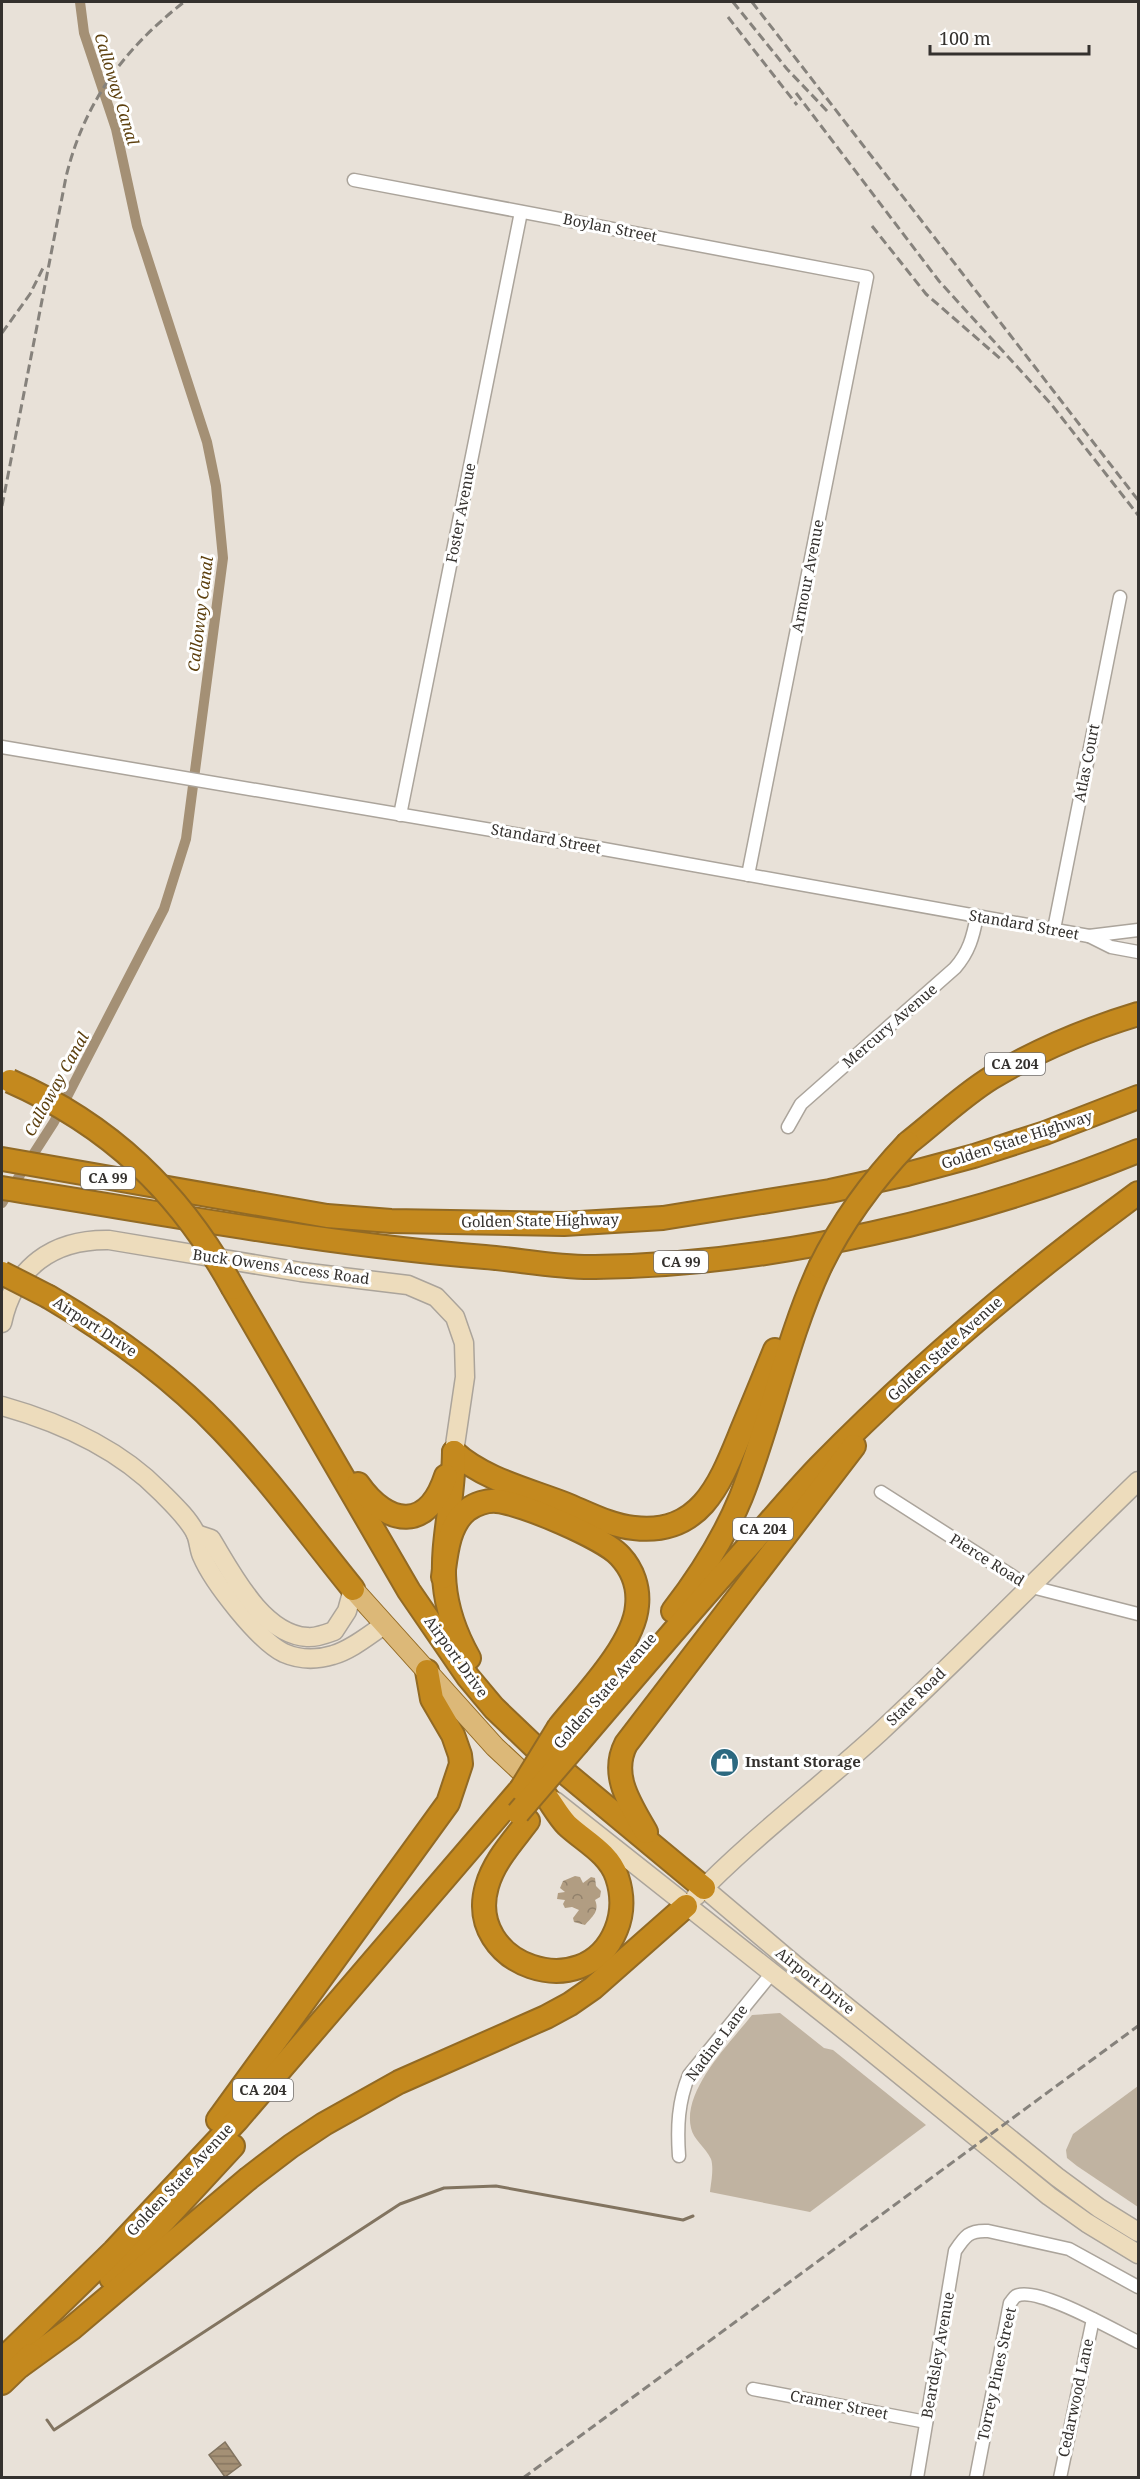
<svg xmlns="http://www.w3.org/2000/svg" width="1140" height="2479" font-family="'Noto Serif',serif">
<style>
.grass{fill:#c0b3a1}
.forest{fill:url(#forest-crowns)}
.water{fill:url(#water-rules);stroke:#827460;stroke-width:1.5}
.lines{fill:none;stroke-linecap:round;stroke-linejoin:round}
.stream{stroke:#827460;stroke-width:3}
.canal{stroke:#a49075;stroke-width:10}
.street-casing{stroke:#aba49b;stroke-width:15}
.secondary-casing{stroke:#aba49b;stroke-width:21}
.primary-casing{stroke:#926a24;stroke-width:22}
.highway-casing{stroke:#926a24;stroke-width:26}
.street{stroke:#fff;stroke-width:12}
.secondary{stroke:#eddcbc;stroke-width:18}
.primary{stroke:#dcb878;stroke-width:20}
.highway{stroke:#c4891e;stroke-width:22}
.rail{stroke:#86827c;stroke-width:3;stroke-dasharray:9 4.5;stroke-linecap:butt}
.highway-bridge-casing{stroke:#926a24;stroke-width:26;stroke-linecap:butt}
.highway-bridge{stroke:#c4891e;stroke-width:22}
.labels{text-anchor:middle;stroke-width:6;stroke-linejoin:round;paint-order:stroke}
.shield{fill:#fff;stroke:#716f6d;stroke-width:1.5}
.shield-label{font-size:14px;font-weight:bold;fill:#34312e}
.street-label{font-size:15px;fill:#34312e;stroke:#fff}
.poi-label{font-size:15px;font-weight:bold;fill:#34312e;stroke:#fff;text-anchor:start}
.water-label{font-size:16px;font-style:italic;fill:#5d400e;stroke:#fff}
</style>
<defs>
<pattern id="forest-crowns" width="20" height="18" patternUnits="userSpaceOnUse" patternTransform="scale(1.5)"><rect width="20" height="18" fill="#b19d82"/><path d="M2 6a3 3 0 1 1 6 0M12 15a3 3 0 1 1 6 0" fill="none" stroke="#91816b"/></pattern>
<pattern id="water-rules" width="6" height="5" patternUnits="userSpaceOnUse" patternTransform="scale(1.5)"><rect width="6" height="5" fill="#a49075"/><path d="M0 2.5h6" fill="none" stroke="#867660"/></pattern>
</defs>
<rect width="100%" height="100%" fill="#e8e1d8"/>
<!-- grass -->
<g class="grass">
<path d="M780 2013 824 2048 833 2050 926 2125 810 2212 710 2192C711 2183 714 2168 711 2159 706 2148 693 2139 691 2128 682 2090 731 2042 752 2015Z"/>
<path d="M1138 2086V2207L1077 2166 1067 2158 1066 2150 1073 2134Z"/>
</g>
<!-- forest -->
<path class="forest" d="M575 1876 580 1877 583 1883 591 1877 595 1878 596 1886 601 1891 600 1897 595 1900C600 1911 592 1917 585 1925L574 1922 573 1918 579 1910 572 1907 565 1908 563 1904 565 1900 557 1899 558 1893 565 1892 560 1888 563 1881Z"/>
<!-- water -->
<path class="water" d="M225 2442 241 2465 225 2477 209 2455Z"/>
<g class="lines">
<!-- stream -->
<path class="stream" d="M47 2420 54 2430 400 2204 444 2188 496 2186 683 2220 693 2216"/>
<!-- canal -->
<path class="canal" d="M2 1203 54 1122 164 909 186 839 223 558 216 486 207 442 137 226 116 129 84 33 80 2"/>
<defs>
<g id="street">
<path d="M354 180 867 277 748 875"/>
<path d="M2 747 598 848 1089 936"/>
<path d="M400 815 521 212"/>
<path d="M1054 929 1120 597"/>
<path d="M1138 930 1089 936 1111 947 1138 952"/>
<path d="M788 1127 801 1104 955 968C969 952 973 937 977 916"/>
<path d="M881 1492 1028 1586 1138 1614"/>
<path d="M679 2156C677 2127 678 2102 689 2075L772 1973"/>
<path d="M753 2389 926 2422"/>
<path d="M917 2478 955 2251C965 2236 969 2230 988 2231L1069 2249 1138 2287"/>
<path d="M976 2478 1010 2303C1012 2301 1013 2298 1016 2296 1037 2285 1117 2332 1138 2342"/>
<path d="M1060 2478 1093 2319"/>
</g>
<g id="secondary">
<path d="M2 1323C14 1267 53 1239 109 1240L301 1272 408 1285 436 1297 455 1317 464 1343 465 1377 454 1452"/>
<path d="M2 1406C59 1422 119 1449 161 1492 173 1504 189 1519 196 1534 199 1541 199 1550 202 1556 213 1582 259 1641 284 1653 300 1660 317 1660 333 1655 351 1650 369 1635 384 1625"/>
<path d="M196 1534 211 1539C232 1573 262 1634 307 1637 315 1638 326 1634 334 1631L347 1611 353 1589"/>
<path d="M555 1801 857 2040 1049 2196 1087 2223 1138 2254"/>
<path d="M704 1888 795 1965 1057 2177 1099 2208 1138 2232"/>
<path d="M696 1896C753 1837 819 1788 880 1732 968 1650 1052 1564 1138 1481"/>
</g>
<path id="primary" d="M353 1589 495 1747 539 1788"/>
<g id="highway">
<path d="M908 1143C935 1122 962 1096 991 1078 1039 1049 1085 1030 1138 1014"/>
<path d="M2 1159 327 1216 391 1221 564 1224 663 1218 830 1191 907 1174 974 1156 1045 1133 1138 1097"/>
<path d="M2 1188C162 1213 323 1244 485 1257 521 1260 559 1268 595 1267 773 1265 975 1218 1138 1151"/>
<path d="M233 1288 409 1591 468 1677 494 1708 539 1751 704 1888"/>
<path d="M49 1297C112 1334 171 1376 222 1430 269 1479 310 1536 353 1589"/>
<path d="M454 1452C483 1479 529 1490 565 1504 587 1513 611 1526 634 1528 702 1536 721 1481 742 1430 753 1404 764 1377 775 1350"/>
<path d="M454 1452C453 1533 424 1578 469 1658"/>
<path d="M358 1484C388 1527 428 1531 446 1476"/>
<path d="M443 1577C446 1555 448 1525 467 1510 475 1504 487 1500 497 1501 521 1503 604 1538 620 1556 633 1570 639 1588 637 1606 634 1645 583 1697 559 1727"/>
<path d="M673 1611C700 1576 724 1538 741 1497 771 1421 786 1341 820 1267"/>
<path d="M578 1743C636 1675 693 1608 753 1541 775 1516 796 1491 819 1467 918 1366 1025 1276 1138 1193"/>
<path d="M528 1821C513 1841 494 1861 487 1886 464 1965 585 2007 616 1930 623 1913 623 1895 617 1877 609 1853 584 1841 567 1825 558 1816 551 1802 543 1792"/>
<path d="M646 1832C630 1804 610 1775 626 1744L854 1446"/>
<path d="M218 2120 448 1803 461 1764 460 1755 453 1735 432 1699 427 1671"/>
<path d="M111 2278 233 2146"/>
<path d="M2 2360 114 2251 237 2120 521 1789"/>
<path d="M20 2366 71 2329 249 2178 291 2146 324 2124 399 2082 546 2017 570 2004 593 1988 686 1906"/>
<path d="M2 2383 31 2355"/>
</g>
</defs>
<!-- street casing -->
<use href="#street" class="street-casing"/>
<!-- secondary casing -->
<use href="#secondary" class="secondary-casing"/>
<!-- primary casing -->
<use href="#primary" class="primary-casing"/>
<!-- highway casing -->
<use href="#highway" class="highway-casing"/>
<!-- street -->
<use href="#street" class="street"/>
<!-- secondary -->
<use href="#secondary" class="secondary"/>
<!-- primary -->
<use href="#primary" class="primary"/>
<!-- highway -->
<use href="#highway" class="highway"/>
<!-- rail -->
<g class="rail">
<path d="M733 2 787 69 829 113"/>
<path d="M752 2 1138 500"/>
<path d="M728 17 797 105"/>
<path d="M796 93 939 281 1051 404 1138 515"/>
<path d="M872 226 926 294 1003 361"/>
<path d="M2 333 30 294 43 268"/>
<path d="M2 506 66 177C84 102 125 48 184 2"/>
<path d="M523 2478 1138 2026"/>
</g>
<defs>
<g id="highway-bridge">
<path d="M10 1081C110 1125 180 1192 233 1288"/>
<path d="M820 1267C843 1220 872 1181 908 1143"/>
<path d="M2 1273 49 1297"/>
<path d="M521 1789 559 1727"/>
<path d="M518 1813 578 1743"/>
</g>
</defs>
<!-- highway-bridge casing -->
<use href="#highway-bridge" class="highway-bridge-casing"/>
<!-- highway-bridge -->
<use href="#highway-bridge" class="highway-bridge"/>
</g>
<!-- icons -->
<defs>
<symbol id="shop-disc" viewBox="-11 -11 22 22"><circle r="9.5" fill="#2c6980" stroke="#fff"/><path d="M-5-2.5h2.3a2.7 3.5 0 0 1 5.4 0H5L5.5 6h-11ZM-1.5-2.5h3a1.5 2.3 0 0 0-3 0Z" fill="#fff"/></symbol>
</defs>
<g fill-rule="evenodd">
<use href="#shop-disc" x="708" y="1746" width="33" height="33"/>
</g>
<g class="labels">
<!-- shield labels -->
<g class="shield">
<rect x="985" y="1053" width="60" height="22" rx="4.5"/>
<rect x="81" y="1167" width="54" height="22" rx="4.5"/>
<rect x="654" y="1251" width="54" height="22" rx="4.5"/>
<rect x="733" y="1518" width="60" height="22" rx="4.5"/>
<rect x="233" y="2079" width="60" height="22" rx="4.5"/>
</g>
<g class="shield-label">
<text x="1015" y="1069">CA 204</text>
<text x="108" y="1183">CA 99</text>
<text x="681" y="1267">CA 99</text>
<text x="763" y="1534">CA 204</text>
<text x="263" y="2095">CA 204</text>
</g>
<!-- street labels -->
<g class="street-label">
<text transform="translate(610 228) rotate(11)" y="5">Boylan Street</text>
<text transform="translate(461 513) rotate(-79)" y="5">Foster Avenue</text>
<text transform="translate(808 576) rotate(-79)" y="5">Armour Avenue</text>
<text transform="translate(1087 763) rotate(-79)" y="5">Atlas Court</text>
<text transform="translate(546 839) rotate(10)" y="5">Standard Street</text>
<text transform="translate(1024 925) rotate(10)" y="5">Standard Street</text>
<text transform="translate(890 1026) rotate(-41)" y="5">Mercury Avenue</text>
<text transform="translate(1017 1140) rotate(-18)" y="5">Golden State Highway</text>
<text transform="translate(540 1221) rotate(-1)" y="5">Golden State Highway</text>
<text transform="translate(281 1267) rotate(8)" y="5">Buck Owens Access Road</text>
<text transform="translate(95 1327) rotate(33)" y="5">Airport Drive</text>
<text transform="translate(945 1349) rotate(-42)" y="5">Golden State Avenue</text>
<text transform="translate(987 1560) rotate(32)" y="5">Pierce Road</text>
<text transform="translate(456 1657) rotate(54)" y="5">Airport Drive</text>
<text transform="translate(605 1691) rotate(-49)" y="5">Golden State Avenue</text>
<text transform="translate(916 1697) rotate(-44)" y="5">State Road</text>
<text transform="translate(815 1981) rotate(39)" y="5">Airport Drive</text>
<text transform="translate(717 2043) rotate(-53)" y="5">Nadine Lane</text>
<text transform="translate(180 2180) rotate(-47)" y="5">Golden State Avenue</text>
<text transform="translate(938 2355) rotate(-80)" y="5">Beardsley Avenue</text>
<text transform="translate(997 2374) rotate(-78)" y="5">Torrey Pines Street</text>
<text transform="translate(1076 2398) rotate(-78)" y="5">Cedarwood Lane</text>
<text transform="translate(839 2405) rotate(11)" y="5">Cramer Street</text>
</g>
<!-- poi labels -->
<g class="poi-label">
<text x="745" y="1767">Instant Storage</text>
</g>
<!-- water labels -->
<g class="water-label">
<text transform="translate(117 89) rotate(73)" y="6">Calloway Canal</text>
<text transform="translate(200 614) rotate(-83)" y="6">Calloway Canal</text>
<text transform="translate(56 1084) rotate(-61)" y="6">Calloway Canal</text>
</g>
</g>
<!-- border -->
<rect width="1140" height="2479" fill="none" stroke="#34312e" stroke-width="6"/>
<!-- scale -->
<path d="M930 45v9h159v-9" fill="none" stroke="#34312e" stroke-width="3"/>
<text x="939" y="45" font-size="18" fill="#34312e" stroke="#ffffff" stroke-width="4.5" paint-order="stroke">100 m</text>
</svg>
